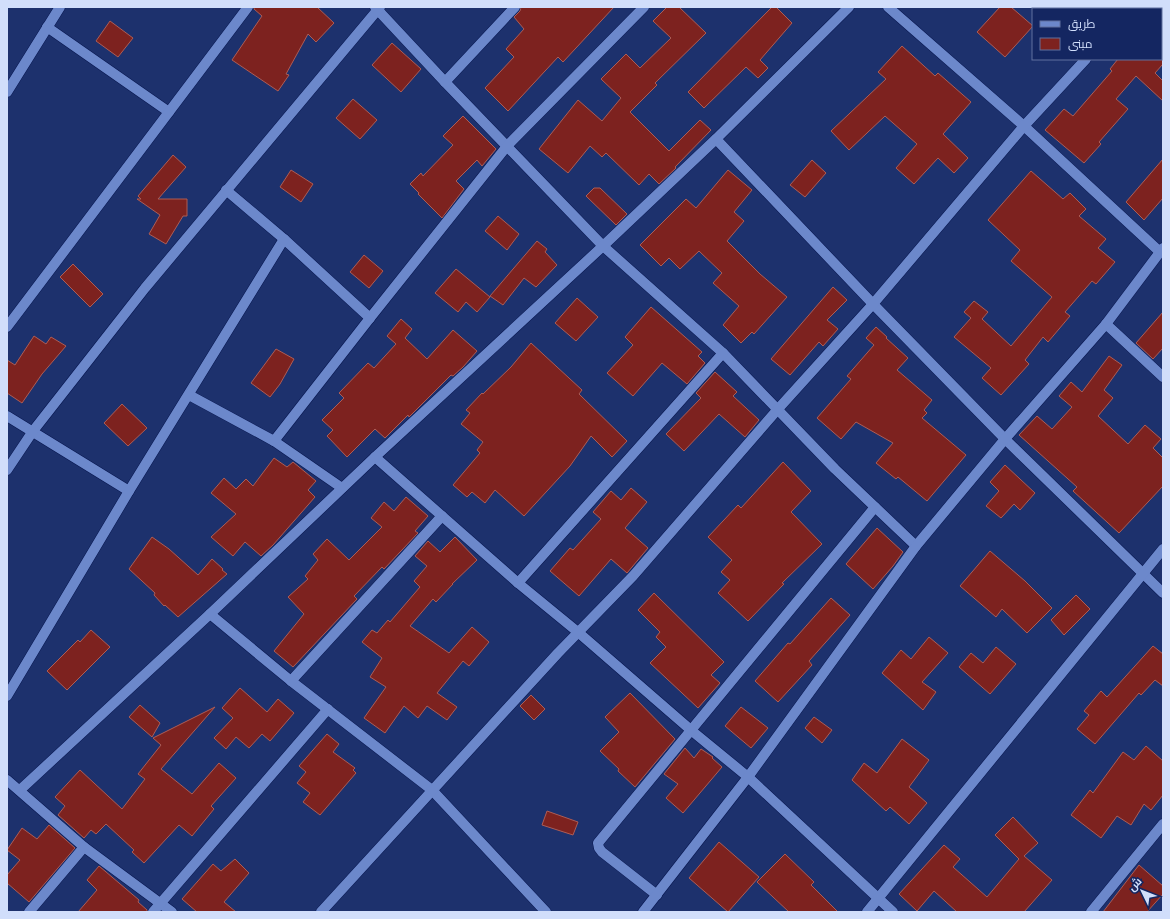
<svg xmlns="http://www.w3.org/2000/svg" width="1170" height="919" font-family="'IBM Plex Serif',Cairo,serif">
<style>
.building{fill:#7d221f;stroke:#ad5c55}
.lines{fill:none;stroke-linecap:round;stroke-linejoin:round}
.minor-casing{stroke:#07164f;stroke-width:11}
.minor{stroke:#6c88cb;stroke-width:10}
</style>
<rect width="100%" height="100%" fill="#1d316d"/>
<!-- building -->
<g class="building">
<path d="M254 7H317L334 23 316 42 308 34 286 74 289 75 278 91 232 60 262 16 254 9Z"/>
<path d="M521 7H614L563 62 558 57 508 111 485 88 514 57 506 49 524 29 514 17 520 11Z"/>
<path d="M667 7H679L706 33 655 83 657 85 630 112 669 151 700 120 711 130 675 167 676 168 659 184 649 174 639 185 606 153 602 157 590 146 568 173 539 149 578 100 602 121 621 98 601 79 626 54 640 68 671 38 653 21Z"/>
<path d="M772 7H776L792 23 760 60 768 68 758 78 746 67 704 108 688 92Z"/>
<path d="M1000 7H1011L1033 26 1005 57 977 32Z"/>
<path d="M110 21 133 38 118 57 96 41Z"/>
<path d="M392 43 421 69 401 92 372 65Z"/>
<path d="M902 46 935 76 938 73 971 102 943 134 968 158 954 173 938 158 914 184 896 168 917 144 885 116 849 150 831 131 886 79 878 72Z"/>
<path d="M1118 59H1163V64L1155 73 1163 81V101L1136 76 1116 99 1128 109 1099 142 1101 144 1084 163 1045 130 1064 109 1073 116 1112 71 1110 69Z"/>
<path d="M353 99 377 120 360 139 336 118Z"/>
<path d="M463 116 496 149 482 166 477 160 456 181 464 189 442 218 418 194 419 193 410 184 421 173 423 176 453 145 443 136Z"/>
<path d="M173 155 186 167 158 199H187V216H183L166 244 149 234 160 215 137 199H141L138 196Z"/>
<path d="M1163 159V198L1144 220 1126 202Z"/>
<path d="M812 160 826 173 805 197 790 185Z"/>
<path d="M291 170 313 184 301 202 280 187Z"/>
<path d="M728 170 752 190 734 212 744 221 727 241 760 274 787 297 754 334 752 332 741 343 723 325 739 306 713 283 722 273 699 251 680 269 669 258 661 266 640 245 686 199 696 208Z"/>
<path d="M1031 171 1063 199 1070 193 1086 209 1079 216 1106 239 1098 248 1115 262 1096 284 1092 281 1065 312 1070 316 1048 342 1043 337 1025 360 1029 364 1001 395 982 378 991 368 954 337 971 318 964 312 974 301 988 312 982 319 1011 346 1052 297 1011 261 1020 250 988 220Z"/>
<path d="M594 188H600L627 214 616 225 586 196Z"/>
<path d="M498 216 519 234 507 250 485 231Z"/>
<path d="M537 241 547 249 545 252 557 265 536 287 524 278 503 305 490 296Z"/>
<path d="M364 255 383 271 369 288 350 272Z"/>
<path d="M73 264 103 294 90 307 60 277Z"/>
<path d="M456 269 490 297 477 312 466 302 458 312 435 293Z"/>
<path d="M833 287 847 300 827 320 838 329 823 346 819 342 790 375 771 359Z"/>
<path d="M577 298 598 317 576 341 555 323Z"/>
<path d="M651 307 702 352 698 356 705 363 687 384 662 363 633 396 607 373 633 345 625 337Z"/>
<path d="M1163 312V348L1153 359 1136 343Z"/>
<path d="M401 319 412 329 405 338 427 359 453 330 477 351 463 367 453 376 451 375 409 417 408 415 385 438 375 429 347 457 327 436 333 430 322 420 344 398 339 393 368 363 374 368 396 344 387 336Z"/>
<path d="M876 327 887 337 886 338 908 358 897 370 932 400 924 410 927 413 922 418 966 455 927 501 898 477 896 479 876 463 893 443 856 422 841 439 817 418 851 379 847 376 874 345 866 338Z"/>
<path d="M34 336 46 344 51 337 66 346 42 374 22 403 7 393V360L15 365Z"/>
<path d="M531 343 582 390 579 394 627 441 612 457 591 436 570 466 524 516 495 490 485 503 472 492 467 497 453 485 480 453 477 450 483 442 461 424 470 413 466 410 482 393 483 394 511 367Z"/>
<path d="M276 349 294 359 280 384 270 397 251 383Z"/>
<path d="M1109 356 1122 365 1104 390 1113 398 1098 416 1128 444 1145 425 1161 439 1153 448 1163 458V486L1119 533 1073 491 1077 487 1019 435 1037 416 1052 429 1072 407 1059 396 1071 382 1082 392Z"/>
<path d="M715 372 737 392 733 396 759 420 745 437 719 414 684 451 666 434 701 398 696 393Z"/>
<path d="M122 404 147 428 128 446 104 423Z"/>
<path d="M274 458 287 467 293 462 316 481 308 490 315 497 273 545 261 556 245 542 233 556 211 537 236 514 211 493 224 478 236 489 246 479 253 486Z"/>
<path d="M783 462 811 491 791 512 822 544 782 583 784 584 748 621 718 593 730 580 721 572 732 560 708 537 738 505 741 508Z"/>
<path d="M1005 465 1035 493 1020 510 1014 504 1001 518 986 506 999 491 990 482Z"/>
<path d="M631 488 647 502 625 528 648 548 627 573 611 559 579 596 550 571 570 548 573 550 601 519 593 512 611 491 621 500Z"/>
<path d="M406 497 428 516 415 531 418 533 384 569 382 567 354 596 357 599 293 667 274 651 304 614 288 597 308 579 305 576 318 560 313 554 327 539 349 560 382 527 371 518 384 502 394 511Z"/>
<path d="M877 528 903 552 893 566 873 589 846 564Z"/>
<path d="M152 537 169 549 198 575 212 559 223 569 222 570 227 574 178 617 165 605 164 606 154 595 155 593 129 569Z"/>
<path d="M455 537 477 560 452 584H453L436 602 433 599 410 626 449 653 472 627 489 642 469 666 463 661 437 693 457 707 447 720 427 706 418 718 404 706 385 733 364 718 386 687 370 677 382 658 362 642 372 630 377 633 388 620 390 622 420 587 414 581 427 566 415 556 428 541 440 552Z"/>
<path d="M990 551 1025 581 1052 608 1027 633 1002 609 996 617 960 586Z"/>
<path d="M654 593 724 662 711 675 720 683 698 708 650 663 666 647 656 637 660 632 638 610Z"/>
<path d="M1076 595 1090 609 1064 635 1051 620Z"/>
<path d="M831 598 850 615 809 661 812 665 778 702 755 681 788 643 790 644Z"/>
<path d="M91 630 110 647 67 690 47 671 78 640 80 642Z"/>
<path d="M929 637 948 653 922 682 936 692 923 710 882 673 901 650 911 659Z"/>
<path d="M1153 646 1163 654V686L1155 680 1141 695 1139 693 1095 744 1077 729 1089 715 1084 711 1101 691 1107 697Z"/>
<path d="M996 647 1016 664 990 694 959 667 971 653 983 663Z"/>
<path d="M240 688 267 712 278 699 294 713 270 741 262 734 249 748 236 737 226 749 214 738 233 718 222 708Z"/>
<path d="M630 693 675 739 635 787 618 771 619 769 600 751 619 732 605 717Z"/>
<path d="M531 695 545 709 534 720 520 706Z"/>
<path d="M140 705 160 723 152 737 129 717Z"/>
<path d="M215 707 161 769 192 794 219 763 236 778 211 806 214 809 192 836 179 825 144 863 132 852 134 850 106 824 96 834 91 830 84 838 58 815 65 806 55 797 80 770 122 809 145 779 138 774 161 745 153 738Z"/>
<path d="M741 707 768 728 751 748 725 726Z"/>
<path d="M814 717 832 730 822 743 805 728Z"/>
<path d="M327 734 339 744 333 752 355 768 353 770 356 773 320 815 303 802 310 793 297 783 306 772 299 766Z"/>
<path d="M902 739 929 760 909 787 927 803 909 824 890 807 886 811 852 780 864 763 877 773Z"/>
<path d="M1146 746 1163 761V795L1151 810 1144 804 1131 825 1117 816 1101 838 1071 815 1090 790 1093 793 1123 752 1134 760Z"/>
<path d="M685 748 694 758 701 749 713 757 712 758 722 767 683 813 666 798 678 784 664 774Z"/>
<path d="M547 811 578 822 573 835 542 825Z"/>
<path d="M1013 817 1038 843 1024 856 1052 880 1024 912H957L934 891 917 911 899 894 944 845 960 859 953 867 987 897 1019 859 995 835Z"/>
<path d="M49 825 75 848 29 902 7 883V875L20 860 7 850 22 828 37 839Z"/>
<path d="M719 842 759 877 728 912 689 878Z"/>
<path d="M785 854 814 882 811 885 838 912H789L757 882Z"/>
<path d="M235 859 249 873 224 902 236 912H197L182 899 213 864 221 871Z"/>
<path d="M1139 865 1163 886V894L1147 912H1103Z"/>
<path d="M99 866 139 900 138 902 147 910V912H78L97 890 87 880Z"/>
</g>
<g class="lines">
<defs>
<g id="minor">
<path d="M375 7 445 82 603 246 723 353 835 469 916 546"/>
<path d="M888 7 1024 126 1160 252"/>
<path d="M1132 9 1134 7"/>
<path d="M47 27 169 112"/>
<path d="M445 82 515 7"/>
<path d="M7 92 60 7"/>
<path d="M716 139 873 304 1005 439 1163 593"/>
<path d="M226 190 284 239 370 318"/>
<path d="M1106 324 1163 377"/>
<path d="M7 327 248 7"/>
<path d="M189 395 274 441 342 488"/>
<path d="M7 416 129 491"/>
<path d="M274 441 370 318 507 146 644 7"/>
<path d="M375 457 518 583 579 633 692 731 748 777 893 912"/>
<path d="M7 470 33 431 145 288 380 7"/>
<path d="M518 583 723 353"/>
<path d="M210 614 291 681 432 790 546 912"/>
<path d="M291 681 442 516"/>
<path d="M7 696 129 491 284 239"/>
<path d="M7 780 84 847 172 912"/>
<path d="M20 790 210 614 375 457 603 246 716 139 849 7"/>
<path d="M657 895 602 852 599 848 598 843 875 507"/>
<path d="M29 912 84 847"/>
<path d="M153 912 328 709"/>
<path d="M321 912 558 653 633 576 778 409 873 304 1024 126 1086 59"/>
<path d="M643 912 748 777 916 546 1005 439 1106 324 1163 248"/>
<path d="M867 912 1163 549"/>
<path d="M1091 912 1163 824"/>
</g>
</defs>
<!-- minor casing -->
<use href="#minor" class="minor-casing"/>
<!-- minor -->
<use href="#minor" class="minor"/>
</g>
<!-- border -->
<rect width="1170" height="919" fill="none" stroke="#d1defb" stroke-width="16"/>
<!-- legend -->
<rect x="1032" y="8" width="130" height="52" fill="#142661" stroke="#60709f"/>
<rect x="1040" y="21" width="20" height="6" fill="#6c88cb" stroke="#60709f"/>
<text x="1068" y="28" font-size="12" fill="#d1defb">طريق</text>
<rect x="1040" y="38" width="20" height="12" fill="#7d221f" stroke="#60709f"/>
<text x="1068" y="48" font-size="12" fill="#d1defb">مبنى</text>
<!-- north arrow -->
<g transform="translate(1142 891) rotate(313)" stroke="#142661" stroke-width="3" paint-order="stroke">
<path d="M0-3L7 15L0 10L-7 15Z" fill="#d1defb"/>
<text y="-6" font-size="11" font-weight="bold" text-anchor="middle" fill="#d1defb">ش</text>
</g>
</svg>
